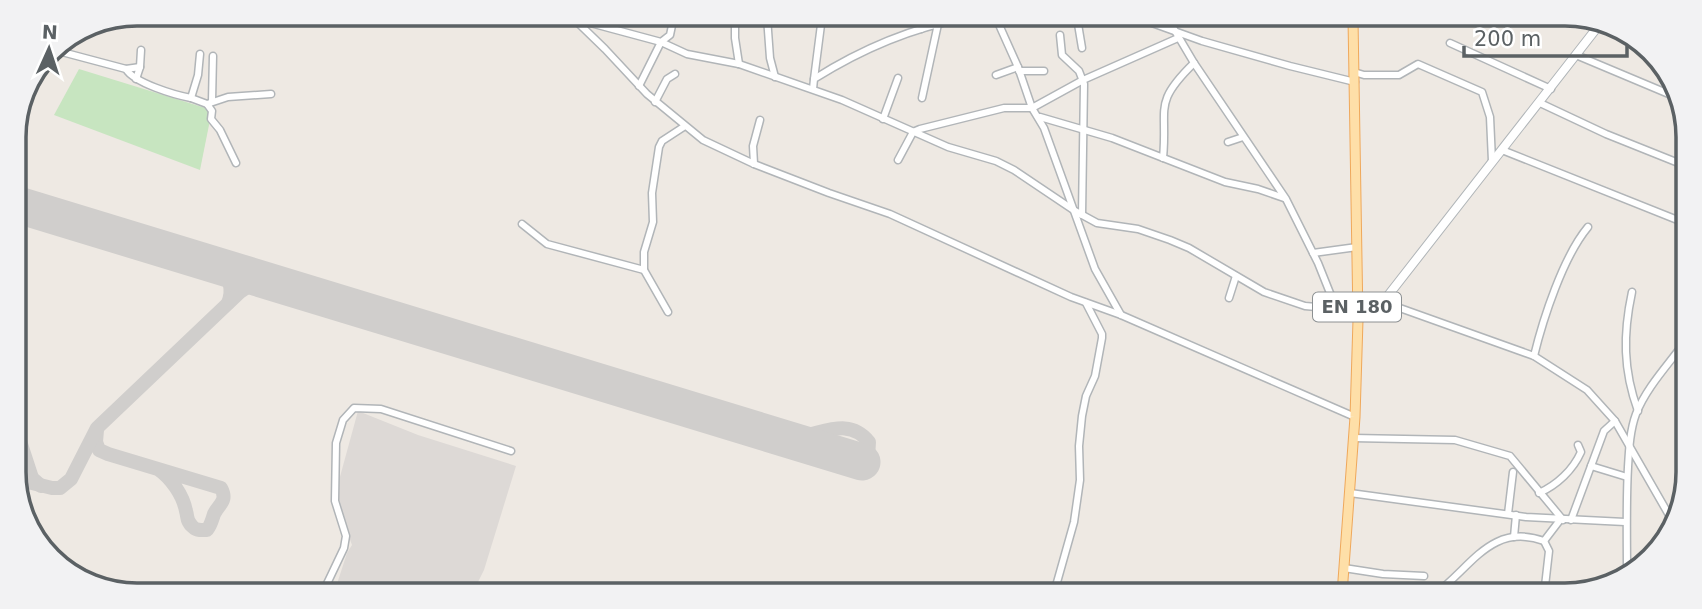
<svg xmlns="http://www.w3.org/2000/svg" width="1702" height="609" font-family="'DejaVu Sans',sans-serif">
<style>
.industrial{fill:#ddd9d6}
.green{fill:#c7e5c0}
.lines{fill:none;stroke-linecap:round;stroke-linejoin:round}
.taxiway{stroke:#d0cecc;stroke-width:14}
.runway{stroke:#d0cecc;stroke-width:37}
.street-casing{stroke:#b1b5b8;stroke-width:9}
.secondary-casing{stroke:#b0b5b8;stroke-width:10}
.primary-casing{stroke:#efa85b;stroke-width:11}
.street{stroke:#fff;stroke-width:6}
.secondary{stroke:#fff;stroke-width:8}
.primary{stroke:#fedfa8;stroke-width:9}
.labels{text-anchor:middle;stroke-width:6;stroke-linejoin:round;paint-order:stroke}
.shield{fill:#fff;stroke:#8c9092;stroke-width:2}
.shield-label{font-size:18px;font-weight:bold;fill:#5b6164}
.rim{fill:none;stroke:#5b6164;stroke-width:3.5}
</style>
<rect width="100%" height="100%" fill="#eee9e3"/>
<!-- industrial -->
<path class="industrial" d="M358 411 418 435 516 466 484 570 474 590H335L347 553 352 545 336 502 338 484Z"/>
<!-- green -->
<path class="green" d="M79 69 212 110 200 170 54 115Z"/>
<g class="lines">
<!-- taxiway -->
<g class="taxiway">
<path d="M221 267C229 280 234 288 228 303"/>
<path d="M16 429 32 478 41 486"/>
<path d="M97 430 96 442 99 450 108 454 221 488C228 501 219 504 214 514 212 520 211 525 207 530 201 530 196 531 192 526 186 521 188 517 186 511 183 495 171 478 158 469"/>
<path d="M780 437C787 437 795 437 802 436 826 432 850 418 869 442L868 457 862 462"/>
<path d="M16 479 52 488H60L71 479 97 428 240 292 252 284 272 282"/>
</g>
<!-- runway -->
<path class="runway" d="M15 204 862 462"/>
<defs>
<g id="street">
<path d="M571 16 605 49 647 94 703 140 754 164 829 193 890 214 1071 297 1121 315 1355 417"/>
<path d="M735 17V38L739 64"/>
<path d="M767 17 770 58 775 77"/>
<path d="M996 18 1018 67 1032 108 1044 128 1095 269 1121 315"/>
<path d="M1077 18 1082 48"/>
<path d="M1138 18 1202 41 1290 66 1355 82"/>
<path d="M1168 19 1194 63 1286 199 1318 263 1332 298 1340 309 1358 320"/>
<path d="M583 27V21L661 42 670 35 674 16"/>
<path d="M921 29V17"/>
<path d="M1060 35 1062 55 1079 71 1084 84 1082 215"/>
<path d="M1450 43 1551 89"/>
<path d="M62 52 126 69C134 83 175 95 191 98"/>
<path d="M200 54 198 75 191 98 207 104"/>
<path d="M1576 55 1676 97"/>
<path d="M140 67 141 50"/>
<path d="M126 69 140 67 136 79"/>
<path d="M1019 71H1044"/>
<path d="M1354 72 1364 75H1399L1418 64 1482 92 1490 117 1492 161"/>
<path d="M996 75 1018 67"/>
<path d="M814 79 822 17"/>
<path d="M639 86 661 42 687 54 739 64 842 100 948 147 996 161 1014 170 1075 211 1097 223 1138 229 1170 240 1189 248 1264 292 1305 306 1340 309"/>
<path d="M813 89 814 79C860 50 911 28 965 18"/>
<path d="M922 98 938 24"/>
<path d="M212 101 213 56"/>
<path d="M655 102 667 79 675 74"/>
<path d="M1540 103 1606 134 1686 166"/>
<path d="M1040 117 1112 138 1225 182 1258 189 1284 198"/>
<path d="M883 119 898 78"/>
<path d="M1228 142 1243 137"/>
<path d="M1502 150 1685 223"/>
<path d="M1163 158C1168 107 1152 104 1194 63"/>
<path d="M898 160 913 132 920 129 1004 108H1032L1083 80 1178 38"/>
<path d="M236 163 220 130 211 119 212 111 207 104 228 97 271 94"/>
<path d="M754 164 753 146 760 120"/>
<path d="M522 224 547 244 644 270"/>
<path d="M1313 253 1357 247"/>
<path d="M1632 292C1623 334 1623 370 1638 411"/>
<path d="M1229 298 1236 276"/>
<path d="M1383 302 1534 356 1587 390 1615 421 1673 522"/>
<path d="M668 312 644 270V252L653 222 652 193 659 147 662 141 685 126"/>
<path d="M1534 356C1543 319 1563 257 1588 227"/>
<path d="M1353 438 1455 440 1510 456 1563 520"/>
<path d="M1591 466 1627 477"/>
<path d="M1350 493 1526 517 1625 522"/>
<path d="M1539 493C1557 485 1573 470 1581 452L1578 445"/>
<path d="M1508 514 1513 472"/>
<path d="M1571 520 1604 431 1615 421"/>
<path d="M1514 537 1516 515"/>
<path d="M1544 541 1549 551 1544 595"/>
<path d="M1344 568 1383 574 1424 576"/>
<path d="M1627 574C1627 538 1626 503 1628 467 1629 450 1630 430 1636 414 1646 388 1668 365 1684 343"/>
<path d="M324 590 344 548 346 536 335 501 336 443 343 420 354 408 381 409 511 451"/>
<path d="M1054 593 1074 522 1080 480 1079 446 1082 416 1086 396 1095 376 1102 338V334L1086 303"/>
<path d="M1435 594C1471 568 1491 522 1544 541L1560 520"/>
</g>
<path id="secondary" d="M1358 320 1383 302 1603 20"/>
<path id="primary" d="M1342 594 1355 417 1358 320 1353 19"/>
</defs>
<!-- street casing -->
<use href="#street" class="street-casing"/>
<!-- secondary casing -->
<use href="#secondary" class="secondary-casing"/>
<!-- primary casing -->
<use href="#primary" class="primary-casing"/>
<!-- street -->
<use href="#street" class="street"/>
<!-- secondary -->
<use href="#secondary" class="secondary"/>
<!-- primary -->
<use href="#primary" class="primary"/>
</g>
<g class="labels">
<!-- shield labels -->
<rect class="shield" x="1313" y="292.5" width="88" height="29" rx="5"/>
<g class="shield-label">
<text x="1357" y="313">EN 180</text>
</g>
</g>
<!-- crop -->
<path d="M0 0H1702V609H0ZM137 26H1565A111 111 0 0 1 1676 137V472A111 111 0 0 1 1565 583H137A111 111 0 0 1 26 472V137A111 111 0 0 1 137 26Z" fill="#f2f2f3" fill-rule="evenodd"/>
<path class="rim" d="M137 26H1565A111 111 0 0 1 1676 137V472A111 111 0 0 1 1565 583H137A111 111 0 0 1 26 472V137A111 111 0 0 1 137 26Z"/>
<!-- north arrow -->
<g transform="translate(49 49) rotate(3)" stroke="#ffffff" stroke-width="5" paint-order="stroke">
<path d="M0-5L12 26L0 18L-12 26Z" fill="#5b6164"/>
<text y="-10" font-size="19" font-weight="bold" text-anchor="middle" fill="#5b6164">N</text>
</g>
<!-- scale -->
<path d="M1464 46v10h163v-10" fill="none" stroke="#5b6164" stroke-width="3.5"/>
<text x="1474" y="46" font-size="21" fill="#5b6164" stroke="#ffffff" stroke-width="5" paint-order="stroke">200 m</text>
</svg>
